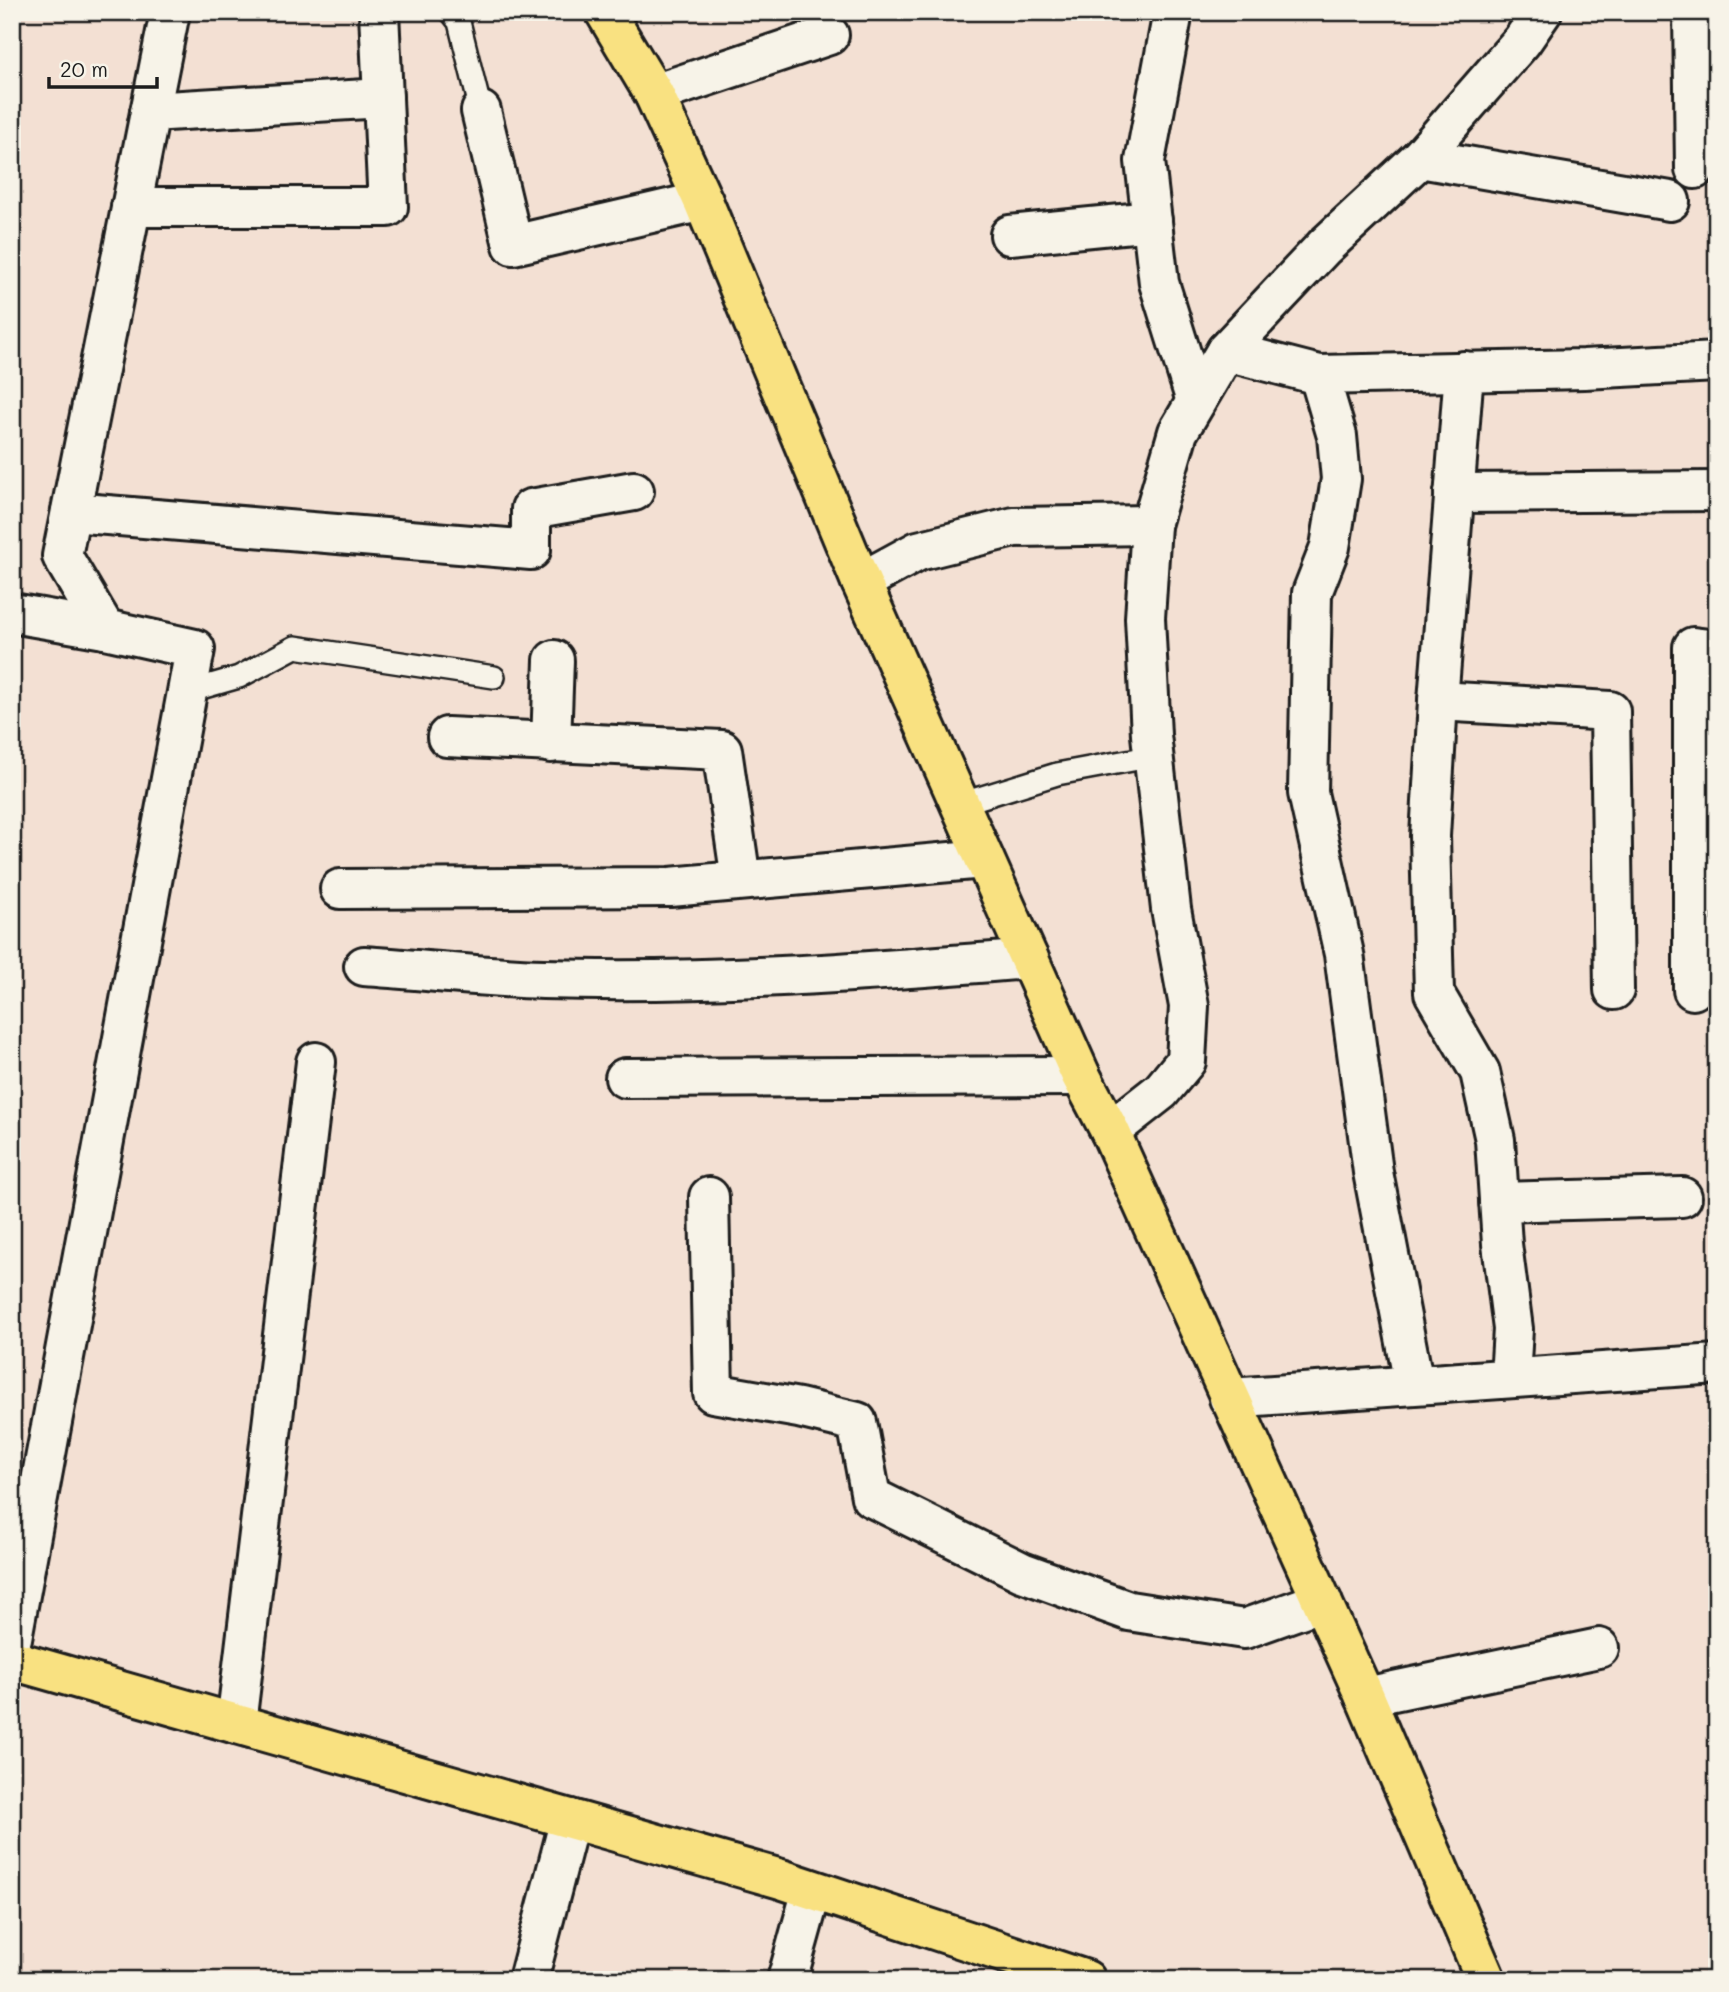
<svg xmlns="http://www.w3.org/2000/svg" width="1729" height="1992" font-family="Mali,sans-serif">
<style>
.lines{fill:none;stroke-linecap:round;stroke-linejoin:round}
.lane-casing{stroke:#1c1c1c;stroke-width:26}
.street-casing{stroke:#1c1c1c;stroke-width:44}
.primary-casing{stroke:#1c1c1c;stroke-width:44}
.highway-casing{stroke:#1c1c1c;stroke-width:44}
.lane{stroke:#f7f3e8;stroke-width:21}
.street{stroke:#f7f3e8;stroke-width:38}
.primary{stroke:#f9e181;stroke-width:38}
.highway{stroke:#f9e181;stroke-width:38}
</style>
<rect width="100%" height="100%" fill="#f3e0d3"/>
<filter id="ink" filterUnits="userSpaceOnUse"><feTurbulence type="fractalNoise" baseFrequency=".0143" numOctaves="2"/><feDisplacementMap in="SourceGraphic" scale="14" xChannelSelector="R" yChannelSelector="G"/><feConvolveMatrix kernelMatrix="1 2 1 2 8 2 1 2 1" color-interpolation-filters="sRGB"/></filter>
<g filter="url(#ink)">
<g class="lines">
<defs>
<g id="lane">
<path d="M451 12 459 22 481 111"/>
<path d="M187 692 239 677 295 647 494 677"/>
<path d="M960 804 1057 774 1154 756"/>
</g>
<g id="street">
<path d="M1173 12 1145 161 1159 283 1196 401"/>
<path d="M1693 12 1695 169"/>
<path d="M654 94 829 35"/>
<path d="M481 111 513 245 703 201"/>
<path d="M150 112 383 98"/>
<path d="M1420 158 1670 201"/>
<path d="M131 207H388L379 12"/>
<path d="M1010 235 1152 221"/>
<path d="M1226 351 1319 375 1584 369 1717 362"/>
<path d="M1464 371 1438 701 1430 836 1434 993 1480 1072 1495 1140 1502 1244 1513 1329 1510 1378"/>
<path d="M1319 375 1337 436 1341 479 1330 547 1312 593 1308 793 1344 954 1373 1172 1414 1384"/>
<path d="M1454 493 1717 491"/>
<path d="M71 512 531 550V509L634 491"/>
<path d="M861 582 918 551 1014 527 1151 525"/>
<path d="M12 613 105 629"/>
<path d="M1438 701 1610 711 1614 990"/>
<path d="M447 737 722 750 741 880"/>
<path d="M551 743 554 660"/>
<path d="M340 889 670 887 984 859"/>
<path d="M364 966C423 970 483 977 543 979 706 984 868 972 1029 959"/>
<path d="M1693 990V647L1717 650"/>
<path d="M625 1078 1081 1076"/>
<path d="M1110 1131 1161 1091 1186 1061 1189 1006 1171 909 1151 735 1145 618 1151 525 1178 432 1226 351 1324 247 1420 158 1522 41 1542 12"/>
<path d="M709 1197 713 1393 799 1408 857 1422 871 1497 1022 1572 1129 1611 1244 1629 1322 1601"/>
<path d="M1499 1202 1682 1197"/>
<path d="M1229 1398 1717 1364"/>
<path d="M12 1638 195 649 105 629 62 556 170 12"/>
<path d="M1365 1697 1599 1648"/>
<path d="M236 1724 316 1062"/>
<path d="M528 1980 570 1819"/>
<path d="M787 1980 812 1890"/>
</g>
<path id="primary" d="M605 12 654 94 703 201 861 582 1081 1076 1110 1131 1365 1697 1486 1980"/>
<path id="highway" d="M12 1660 781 1879 1086 1980"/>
</defs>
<!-- lane casing -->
<use href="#lane" class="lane-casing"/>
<!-- street casing -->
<use href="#street" class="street-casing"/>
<!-- primary casing -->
<use href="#primary" class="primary-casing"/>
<!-- highway casing -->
<use href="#highway" class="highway-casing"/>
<!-- lane -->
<use href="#lane" class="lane"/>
<!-- street -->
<use href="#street" class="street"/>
<!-- primary -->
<use href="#primary" class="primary"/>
<!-- highway -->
<use href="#highway" class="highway"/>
</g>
</g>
<!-- margin -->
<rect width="1729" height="1992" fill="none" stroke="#f7f3e8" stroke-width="42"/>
<rect x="21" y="21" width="1687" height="1950" fill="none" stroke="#1c1c1c" stroke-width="2.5" filter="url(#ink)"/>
<!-- scale -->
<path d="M49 77v10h108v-10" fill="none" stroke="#1c1c1c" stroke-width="3.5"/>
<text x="60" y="77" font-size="21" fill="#1c1c1c" stroke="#f7f3e8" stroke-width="5" paint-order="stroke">20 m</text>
</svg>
